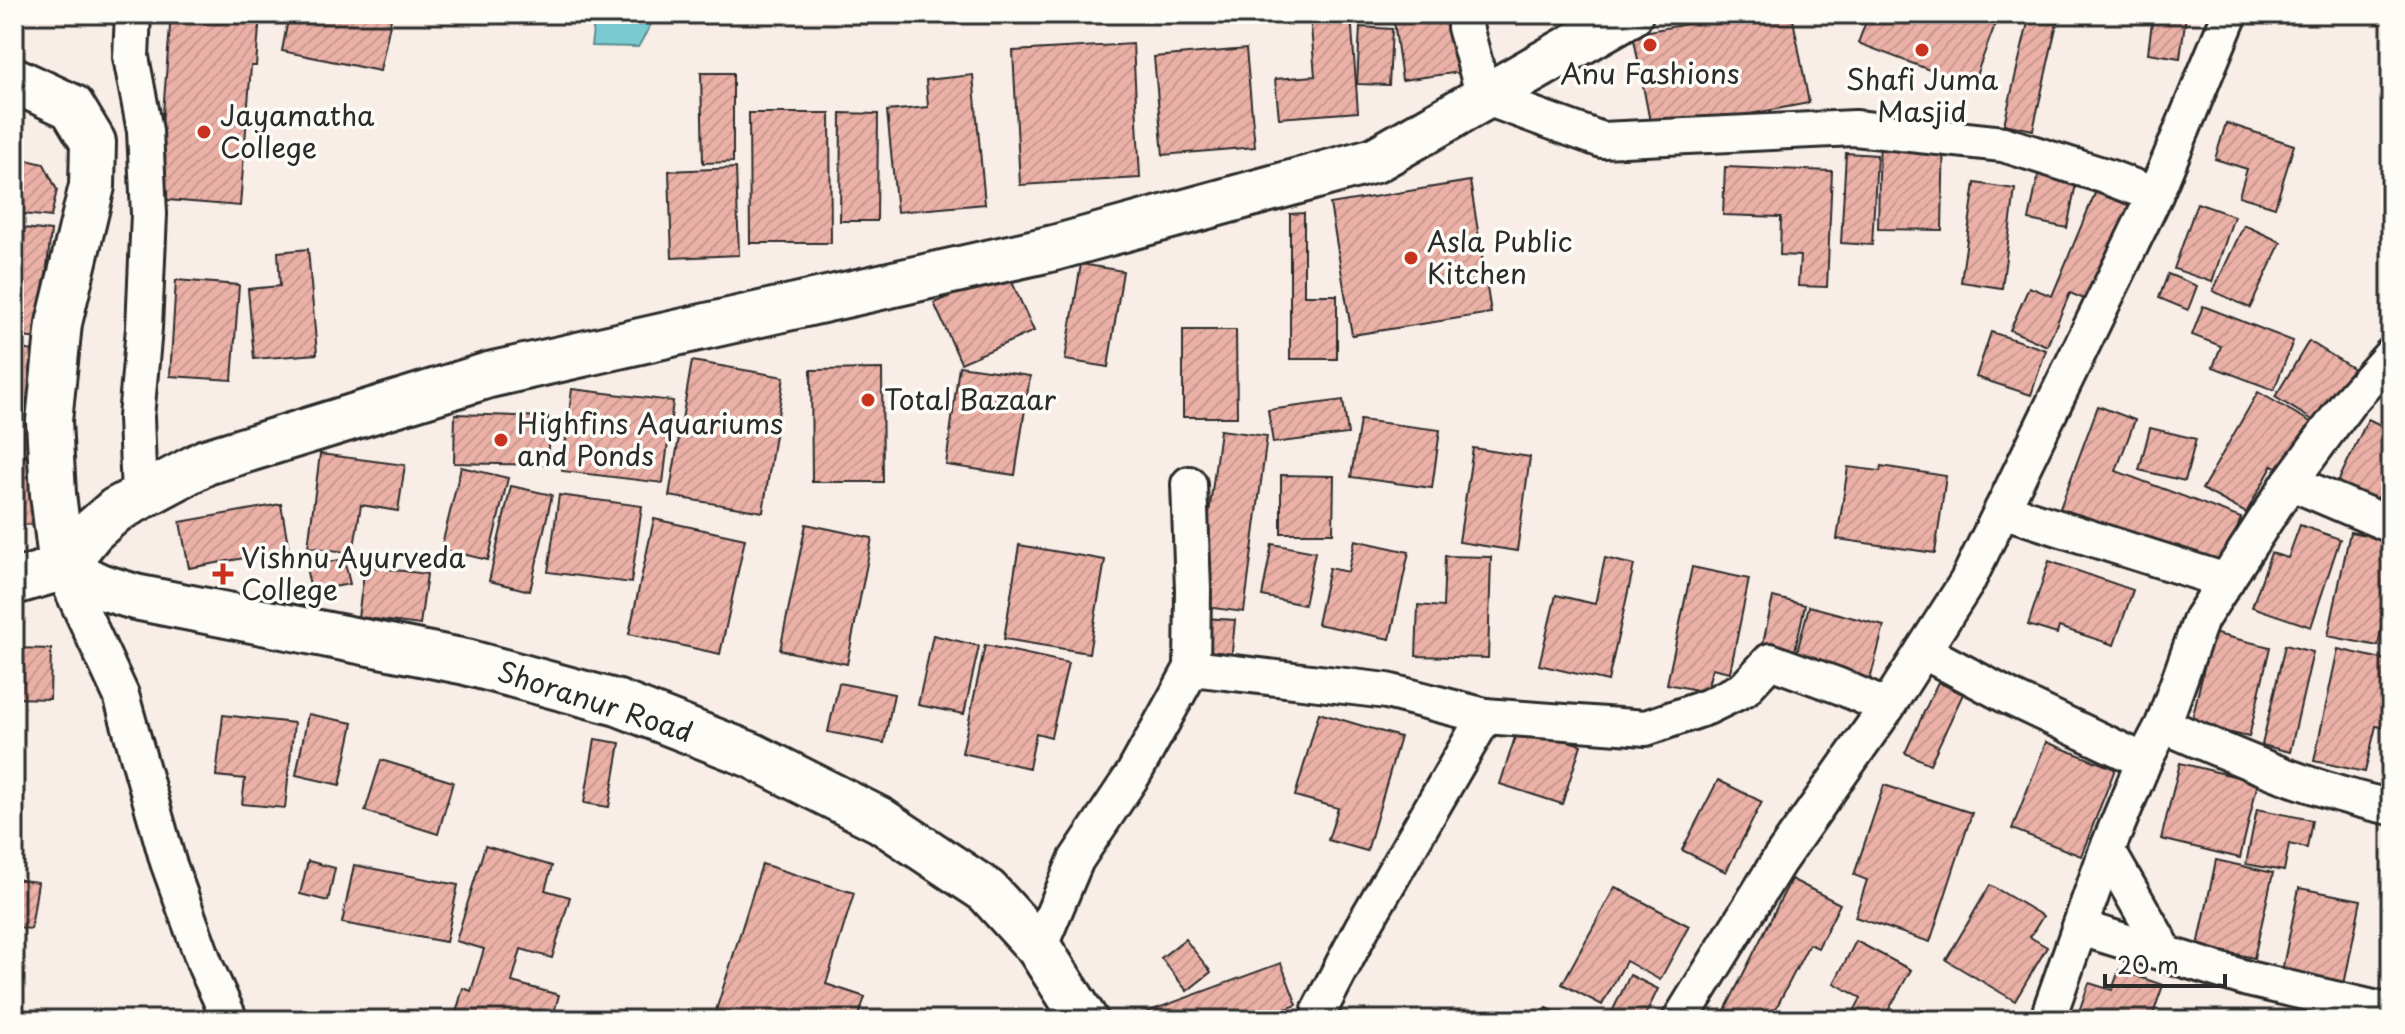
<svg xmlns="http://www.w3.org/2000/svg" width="2405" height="1034" font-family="'Playpen Sans',sans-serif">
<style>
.water{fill:#7acbd1;stroke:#5a8b8f;stroke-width:2}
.building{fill:url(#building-hatch);stroke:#2b2b2b;stroke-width:2}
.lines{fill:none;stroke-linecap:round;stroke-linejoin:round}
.minor-casing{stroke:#2b2b2b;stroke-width:40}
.tertiary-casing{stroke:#2b2b2b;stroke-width:50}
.secondary-casing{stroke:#2b2b2b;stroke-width:50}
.minor{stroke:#fdfcf7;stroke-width:34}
.tertiary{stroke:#fdfcf7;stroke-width:44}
.secondary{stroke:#fdfcf7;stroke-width:44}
.poi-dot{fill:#c8321e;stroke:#fdfcf7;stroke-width:3}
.labels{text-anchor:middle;stroke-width:7;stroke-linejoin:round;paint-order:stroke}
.poi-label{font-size:28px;fill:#2b2b2b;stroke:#fdfcf7;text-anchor:start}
.street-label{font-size:28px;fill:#2b2b2b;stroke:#fdfcf7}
</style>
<defs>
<pattern id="building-hatch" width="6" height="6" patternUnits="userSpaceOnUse" patternTransform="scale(2)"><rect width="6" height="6" fill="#ebb1a7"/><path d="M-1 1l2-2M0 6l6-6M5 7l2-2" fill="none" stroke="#ca9890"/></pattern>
</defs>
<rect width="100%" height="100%" fill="#f9ede7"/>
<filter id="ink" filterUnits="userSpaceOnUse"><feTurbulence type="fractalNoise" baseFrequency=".0125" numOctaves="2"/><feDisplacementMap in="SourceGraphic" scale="16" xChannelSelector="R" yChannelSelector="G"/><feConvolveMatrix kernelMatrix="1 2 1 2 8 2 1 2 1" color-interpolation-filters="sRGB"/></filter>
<g filter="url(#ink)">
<!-- water -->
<path class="water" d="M595 14H657L638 47 591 46Z"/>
<!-- building -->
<g class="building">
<path d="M171 14H260L256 66H251L240 206 156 199Z"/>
<path d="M289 14H392L380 71 282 51Z"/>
<path d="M1310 14H1351L1358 112 1279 118 1275 79 1315 76Z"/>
<rect x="1356" y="14" width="32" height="9"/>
<path d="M1393 14H1453L1461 72 1402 80Z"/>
<path d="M1741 14H1792L1809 103 1652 132 1633 34Z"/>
<path d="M1869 14H1999L1972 86 1858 43Z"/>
<path d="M2030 14H2059L2033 130 2004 124Z"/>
<path d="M2153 14 2186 16 2180 58 2148 53Z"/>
<path d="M1360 27 1392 29 1389 85 1357 84Z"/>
<path d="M1133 44 1140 178 1020 185 1013 51Z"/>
<path d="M1246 49 1255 147 1163 155 1154 57Z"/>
<path d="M701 73H733V162L703 163Z"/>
<path d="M973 75 985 204 897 212 887 111 928 107 926 80Z"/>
<path d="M749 113H830L831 243H750Z"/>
<path d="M841 113 878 114 877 221H840Z"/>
<path d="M2226 123 2294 145 2275 207 2239 196 2247 169 2215 159Z"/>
<path d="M1880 127 1944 128 1942 230 1878 229Z"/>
<path d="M2045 141 2083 149 2067 228 2029 220Z"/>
<path d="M1846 153 1877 155 1872 245 1841 243Z"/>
<path d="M14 157 44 164 57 190 51 217 14 213Z"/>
<path d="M1725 167 1832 171 1827 287 1798 286 1800 256 1780 255 1781 217 1723 215Z"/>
<path d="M736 168 739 255 672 258 669 171Z"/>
<path d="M1470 181 1491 313 1352 335 1330 204Z"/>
<path d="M2100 181 2141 198 2096 304 2070 293 2047 346 2010 330 2029 287 2052 296Z"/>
<path d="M1975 183 2015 189 2002 288 1961 282Z"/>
<path d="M2197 203 2234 216 2212 282 2174 269Z"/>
<path d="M1304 213V295H1337V359H1290V214Z"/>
<path d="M2244 225 2281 242 2250 308 2213 291Z"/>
<path d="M14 227 51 231 39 339 14 336Z"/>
<path d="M308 249 317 354 254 359 248 289 280 286 278 252Z"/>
<path d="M1081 264 1123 271 1108 367 1065 360Z"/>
<path d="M1007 271 1034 331 961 363 934 303Z"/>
<path d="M2168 274 2197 286 2188 310 2159 298Z"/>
<path d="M176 280 239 285 232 380 170 376Z"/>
<path d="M2203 306 2293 341 2274 390 2213 367 2221 346 2192 335Z"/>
<path d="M1183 330H1236L1237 417H1183Z"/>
<path d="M1991 332 2046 350 2031 395 1976 377Z"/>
<path d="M2309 341 2354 369 2319 424 2275 397Z"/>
<path d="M14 348 40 352 33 400 14 397Z"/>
<path d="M692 361 784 377 763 512 669 496Z"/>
<path d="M959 366 1030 376 1015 475 946 465Z"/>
<path d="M882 369 883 482H812L811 370Z"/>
<path d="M572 389 673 401 663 483 562 471Z"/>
<path d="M2258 392 2316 425 2288 474 2273 465 2246 513 2202 489Z"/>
<path d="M1343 400 1348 434 1273 443 1268 410Z"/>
<path d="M14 401 35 404 26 455 14 453Z"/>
<path d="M2098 406 2135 420 2116 471 2241 518 2222 572 2059 511Z"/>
<path d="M455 414 548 417V465L454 463Z"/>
<path d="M2368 419 2391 430V470L2374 506 2335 488Z"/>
<path d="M1360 420 1440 430 1432 488 1351 477Z"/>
<path d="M2150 428 2196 439 2185 481 2139 470Z"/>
<path d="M1220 430 1267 436 1244 612 1197 606Z"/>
<path d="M1473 448 1530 457 1517 551 1459 542Z"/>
<path d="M320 454 405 465 398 511 361 505 353 553 308 547Z"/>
<path d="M14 456 40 458 37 525 14 524Z"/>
<path d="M1881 466 1946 476 1935 553 1837 539 1848 467 1880 471Z"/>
<path d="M461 467 508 478 488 560 441 549Z"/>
<path d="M1281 475 1334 476 1333 533H1281Z"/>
<path d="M511 486 552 495 530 591 489 581Z"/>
<path d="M559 495 642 506 631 583 548 572Z"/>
<path d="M281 504 289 550 189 568 180 522Z"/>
<path d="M654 519 745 539 720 654 629 634Z"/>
<path d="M806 524 872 538 847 664 780 650Z"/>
<path d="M2300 525 2340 539 2311 627 2252 607 2271 553 2288 558Z"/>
<path d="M2350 532 2391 540V580L2378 646 2328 636Z"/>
<path d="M1355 540 1409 552 1390 639 1317 624 1329 568 1348 572Z"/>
<path d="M1272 544 1315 552 1304 605 1262 596Z"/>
<path d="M1019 545 1105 560 1089 653 1004 639Z"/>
<path d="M1445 556 1491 557 1488 658 1416 656 1418 605 1443 607Z"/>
<path d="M1605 558 1634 565 1608 681 1539 665 1556 595 1595 604Z"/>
<path d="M344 559 350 584 311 591 306 567Z"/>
<path d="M2049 561 2133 590 2114 645 2059 627 2057 634 2028 625Z"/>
<path d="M365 566 427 574 420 625 358 617Z"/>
<path d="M1692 567 1749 579 1730 672 1712 668 1707 692 1667 684Z"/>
<path d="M1773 597 1805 605 1794 655 1762 648Z"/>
<path d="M1809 606 1884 626 1870 680 1795 660Z"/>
<path d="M1204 618 1235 620 1231 662 1201 660Z"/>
<path d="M2212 633 2270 647 2249 737 2191 724Z"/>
<path d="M933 635 979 646 964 714 918 705Z"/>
<path d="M985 645 1068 663 1051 737 1036 733 1029 768 962 753Z"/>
<path d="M2285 645 2313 652 2290 752 2262 745Z"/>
<path d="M14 648 51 649 50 699 14 698Z"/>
<path d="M2338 649 2391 661V729L2376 726 2365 772 2314 761Z"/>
<path d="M1938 682 1963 694 1930 764 1905 753Z"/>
<path d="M839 683 894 694 884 743 828 732Z"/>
<path d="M1319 713 1400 737 1367 851 1328 840 1338 808 1295 796Z"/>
<path d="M308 714 353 723 340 785 296 775Z"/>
<path d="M223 715 294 723 285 808 242 804 245 779 216 776Z"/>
<path d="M1519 725 1581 745 1562 804 1500 784Z"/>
<path d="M595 739 620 743 609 807 584 803Z"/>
<path d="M2046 742 2115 769 2081 856 2012 829Z"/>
<path d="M381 760 453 782 438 834 365 811Z"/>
<path d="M2180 763 2258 782 2240 858 2161 839Z"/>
<path d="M1718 780 1762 802 1726 872 1682 850Z"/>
<path d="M1884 785 1972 813 1930 942 1855 917 1867 880 1854 875Z"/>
<path d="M2257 809 2312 820 2307 848 2289 844 2284 871 2246 864Z"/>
<path d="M485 846 552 866 545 890 570 897 552 958 521 949 512 982 559 995 552 1020H454L463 988 471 991 484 949 456 941Z"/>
<path d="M2216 860 2273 873 2254 958 2198 946Z"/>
<path d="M308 861 335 868 328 901 300 894Z"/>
<path d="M762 864 854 893 826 984 865 997 857 1020H713Z"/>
<path d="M354 865 458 885 446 942 342 923Z"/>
<path d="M14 879 38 882 31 929 14 927Z"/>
<path d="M1791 879 1840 904 1818 948 1809 944 1770 1020H1720Z"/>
<path d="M1990 885 2043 916 2030 937 2047 947 2015 1001 1946 960Z"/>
<path d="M1615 887 1689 926 1660 980 1626 961 1602 1005 1562 984Z"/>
<path d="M2299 888 2361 900 2342 995 2280 981Z"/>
<path d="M1185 939 1211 972 1187 991 1161 958Z"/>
<path d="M1856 941 1911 970 1883 1020H1866L1853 1013 1861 998 1834 983Z"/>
<path d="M1281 963 1297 1005 1257 1020H1150L1147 1012Z"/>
<path d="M2119 970 2163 985 2151 1020H2076L2089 983 2112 990Z"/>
<path d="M1630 975 1658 989 1643 1020H1608Z"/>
<path d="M1547 1008 1572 1020H1540Z"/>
</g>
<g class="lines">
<defs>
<g id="minor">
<path d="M133 14 131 57 145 131 149 214 144 328 136 417 139 497"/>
<path d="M1464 14 1465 27 1484 97 1602 140 1855 128 2003 144 2105 176 2155 195"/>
<path d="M2290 482 2391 525"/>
<path d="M1189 484 1193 589 1192 668"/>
<path d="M2002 510 2226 581"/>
<path d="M62 568 121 695 168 862 206 967 230 1020"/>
<path d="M1923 651 2011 698 2144 761 2163 725 2201 619 2290 482 2349 402 2391 355"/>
<path d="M1485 716 1646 728 1707 707 1744 689 1770 661 1839 686 1887 707"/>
<path d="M2163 725C2237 757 2312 791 2391 807"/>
<path d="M2107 850 2166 953"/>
<path d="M2081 928 2248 979 2391 1012"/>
<path d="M1039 948 1076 860 1134 773 1192 668 1387 691 1485 716 1362 928 1320 1009"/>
<path d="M2051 1009 2107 850 2144 761"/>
<path d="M1680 1020 1778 862 1887 707 1967 582 2155 195 2230 14"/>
</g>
<g id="tertiary">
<path d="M14 80 72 107 93 142 92 186 59 323 49 421 53 494 62 568"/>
<path d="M62 568 92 531 116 510 206 462 489 375 1054 248 1375 160 1630 14"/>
</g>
<path id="secondary" d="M14 582 62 568 99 586 135 597 466 662 618 703 751 755 880 820 987 891 1039 948 1085 1020"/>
</defs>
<!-- minor casing -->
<use href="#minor" class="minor-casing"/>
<!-- tertiary casing -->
<use href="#tertiary" class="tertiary-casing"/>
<!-- secondary casing -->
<use href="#secondary" class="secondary-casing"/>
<!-- minor -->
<use href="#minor" class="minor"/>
<!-- tertiary -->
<use href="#tertiary" class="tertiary"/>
<!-- secondary -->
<use href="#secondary" class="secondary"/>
</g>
</g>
<!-- markers -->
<g class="poi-dot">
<circle cx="1650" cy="45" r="8"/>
<circle cx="1922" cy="50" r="8"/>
<circle cx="204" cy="132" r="8"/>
<circle cx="1411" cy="258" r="8"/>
<circle cx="868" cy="400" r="8"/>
<circle cx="501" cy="440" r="8"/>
<path d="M219 562h8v8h8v8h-8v8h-8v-8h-8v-8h8z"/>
</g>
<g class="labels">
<!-- poi labels -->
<g class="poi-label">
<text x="1650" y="84" text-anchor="middle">Anu Fashions</text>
<text x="1922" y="90" text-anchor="middle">Shafi Juma<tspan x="1922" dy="32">Masjid</tspan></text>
<text x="220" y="126">Jayamatha<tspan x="220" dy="32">College</tspan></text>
<text x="1427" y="252">Asla Public<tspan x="1427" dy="32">Kitchen</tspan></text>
<text x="884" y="410">Total Bazaar</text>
<text x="517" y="434">Highfins Aquariums<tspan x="517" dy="32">and Ponds</tspan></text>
<text x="241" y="568">Vishnu Ayurveda<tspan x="241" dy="32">College</tspan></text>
</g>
<!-- street labels -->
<g class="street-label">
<text transform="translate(595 702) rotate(18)" y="10">Shoranur Road</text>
</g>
</g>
<!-- margin -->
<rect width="2405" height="1034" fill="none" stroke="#fdfcf7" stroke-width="48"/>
<rect x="24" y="24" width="2357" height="986" fill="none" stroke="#2b2b2b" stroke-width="3" filter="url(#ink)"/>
<!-- scale -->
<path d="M2105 974v12h120v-12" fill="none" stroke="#2b2b2b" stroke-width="4"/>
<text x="2117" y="974" font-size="24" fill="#2b2b2b" stroke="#fdfcf7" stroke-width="6" paint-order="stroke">20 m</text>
</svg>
